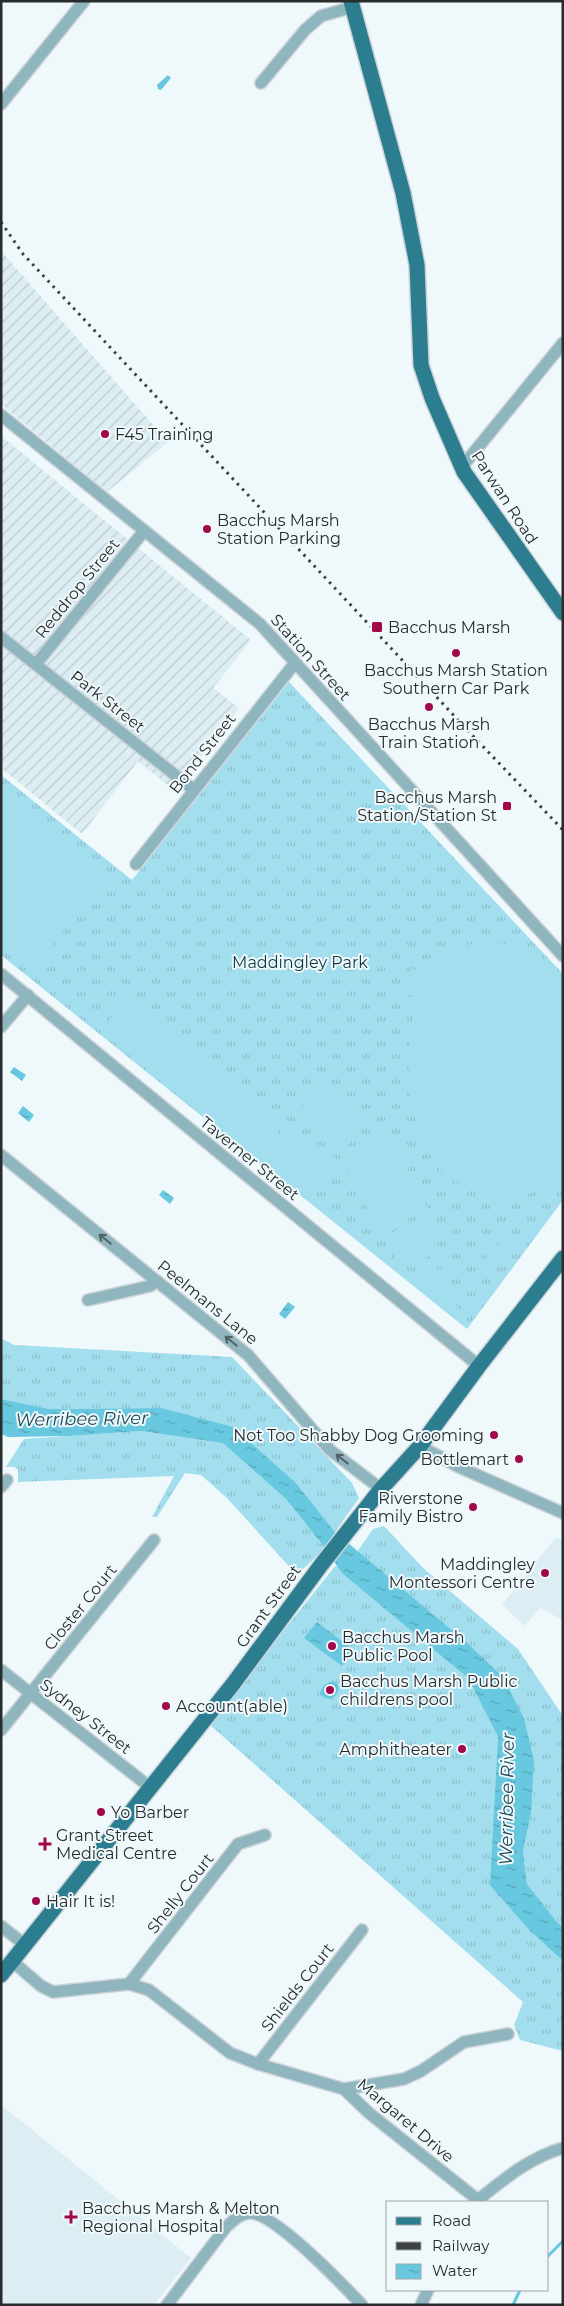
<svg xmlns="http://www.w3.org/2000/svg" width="564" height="2306" font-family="Montserrat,sans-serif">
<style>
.built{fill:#dceef3}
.industrial{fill:url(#industrial-furrows)}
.grass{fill:url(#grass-tufts)}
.garden{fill:#a2deed}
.water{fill:url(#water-ripples)}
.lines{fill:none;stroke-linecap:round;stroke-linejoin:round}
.stream{stroke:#67c8df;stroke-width:3}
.minor-casing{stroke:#cbd3d6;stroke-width:14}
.major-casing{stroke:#cbd3d6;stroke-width:18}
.minor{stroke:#8fb5bf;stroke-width:11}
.major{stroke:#2b7d8f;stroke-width:15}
.rail{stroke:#3d4142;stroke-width:3;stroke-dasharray:2.5 5;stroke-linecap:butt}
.oneway{stroke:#516367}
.poi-dot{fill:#a1084a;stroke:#eff8fb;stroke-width:2}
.labels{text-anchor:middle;stroke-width:4;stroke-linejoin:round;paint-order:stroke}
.poi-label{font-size:16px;fill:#282c2d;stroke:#eff8fb;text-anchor:start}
.street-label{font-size:16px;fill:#282c2d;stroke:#eff8fb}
.park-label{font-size:16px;fill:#0a3942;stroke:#eff8fb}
.water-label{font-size:18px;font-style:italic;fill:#214d57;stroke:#eff8fb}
</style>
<defs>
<pattern id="industrial-furrows" width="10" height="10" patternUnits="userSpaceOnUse" patternTransform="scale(1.25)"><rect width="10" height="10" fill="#dceef3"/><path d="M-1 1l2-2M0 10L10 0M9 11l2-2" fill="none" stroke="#bdccd1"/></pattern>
<pattern id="grass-tufts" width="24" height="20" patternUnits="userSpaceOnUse" patternTransform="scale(1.25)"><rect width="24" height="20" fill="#a2deed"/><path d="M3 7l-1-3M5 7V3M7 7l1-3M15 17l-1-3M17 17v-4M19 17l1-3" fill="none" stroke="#8cbfcc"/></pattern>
<pattern id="water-ripples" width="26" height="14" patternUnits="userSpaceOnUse" patternTransform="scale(1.25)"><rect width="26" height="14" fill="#67c8df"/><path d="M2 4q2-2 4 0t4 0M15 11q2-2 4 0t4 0" fill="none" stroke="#55a3b5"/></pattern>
</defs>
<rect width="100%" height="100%" fill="#eff8fb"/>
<!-- built -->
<g class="built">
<path d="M556 1537 563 1540V1620L540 1608 525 1626 502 1605Z"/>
<path d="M1 2105 191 2258 154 2305H1Z"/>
</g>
<!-- industrial -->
<g class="industrial">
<path d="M1 251 168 442 107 492 1 404Z"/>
<path d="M1 436 251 640 213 688 239 708 175 791 138 761 82 834 1 768Z"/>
</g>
<!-- grass -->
<g class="grass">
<path d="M289 682 563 974V1200L467 1329 1 955V775L132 880Z"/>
<path d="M1 1338 14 1345 232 1357 352 1483 359 1498 335 1532 296 1483 161 1408 50 1409 1 1399Z"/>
<path d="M141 1431 224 1443 286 1499 325 1548 295 1577V1573L227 1498 201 1475 185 1473 157 1517H152L174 1476 18 1482V1469L14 1467H6L24 1439Z"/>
<path d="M384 1526 424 1569 518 1649 563 1716V1927L557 1922 527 1884 523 1851 531 1814 524 1718 357 1552 373 1529Z"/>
<path d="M336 1565 468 1678 498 1737 495 1805 534 1935 563 1961V2051L520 2040 514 2025 523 2002 209 1724Z"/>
</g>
<!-- garden -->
<g class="garden">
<path d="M1 793 106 879 37 965 1 936Z"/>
<path d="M493 941C521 946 545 959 563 981V1180C536 1195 505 1202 475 1191 465 1187 453 1182 445 1174 405 1136 401 1047 418 997L407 994 410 969 428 971 431 974C447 951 465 942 493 941Z"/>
<path d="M129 995 286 1122 259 1156 102 1029Z"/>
<path d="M320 1083 368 1121 341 1153 388 1130 428 1209 380 1233 340 1154 294 1118Z"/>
<path d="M292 1125 338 1160 308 1199 262 1163Z"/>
<path d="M420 1219 424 1225 428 1223 438 1244 434 1246 437 1252 407 1267 404 1261 398 1263 388 1243 393 1240 390 1234Z"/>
<path d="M503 1227H509L510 1260H504V1267H499L498 1233H503Z"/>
<path d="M486 1237H497V1271H487Z"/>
<path d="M449 1266 457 1308 451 1312 411 1279Z"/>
</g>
<!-- water -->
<g class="water">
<path d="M168 75 171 78 161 90 158 89 157 85Z"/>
<path d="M14 1067 26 1075 22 1081 10 1072Z"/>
<path d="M23 1106 34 1115 29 1122 18 1113Z"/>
<path d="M163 1190 174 1198 170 1204 159 1195Z"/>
<path d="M288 1302 295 1307 285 1319 279 1314Z"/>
<path d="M1 1399 50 1409 161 1408 233 1427 296 1483 335 1532 467 1643 502 1676 524 1718 534 1761 531 1814 523 1851 527 1884 557 1922 563 1927V1961L531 1932 490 1885 498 1737 468 1678 342 1573 325 1548 286 1499 223 1443 141 1431 69 1436 8 1437 1 1434Z"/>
<path d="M317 1622 354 1650 342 1666 304 1638Z"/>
<path d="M330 1682H336L339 1688 337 1694 332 1699 325 1698 320 1693 324 1685Z"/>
</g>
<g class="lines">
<!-- stream -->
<g class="stream">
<path d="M548 2256 563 2241"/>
<path d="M513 2305 520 2290"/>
</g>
<defs>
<g id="minor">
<path d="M261 83 305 30 321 16 353 7"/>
<path d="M1 104 84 1"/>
<path d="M1 415 260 624 563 956"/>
<path d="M462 467 563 343"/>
<path d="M1 637 194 790"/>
<path d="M36 664 144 531"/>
<path d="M136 864 295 663"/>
<path d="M1 974 479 1366"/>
<path d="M1 1027 28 995"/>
<path d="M1 1155 248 1355 330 1450 381 1489"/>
<path d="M88 1300 150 1286 157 1281"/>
<path d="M420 1446 459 1467 563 1513"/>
<path d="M1 1487 7 1480"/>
<path d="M1 1670 151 1788"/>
<path d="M1 1730 154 1540"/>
<path d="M1 1926 25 1945"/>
<path d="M12 1961 41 1986 53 1992 129 1984 149 1990 230 2053 258 2064 344 2089 369 2113 478 2200 476 2202"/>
<path d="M129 1984 238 1844 265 1835"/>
<path d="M258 2064 362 1930"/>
<path d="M344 2089 404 2079 421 2071 464 2042 508 2034"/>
<path d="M478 2200C503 2180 530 2157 563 2148"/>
<path d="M167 2305 226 2227C233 2221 239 2214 249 2213 273 2211 344 2286 362 2305"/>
<path d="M421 2305 428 2290"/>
</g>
<g id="major">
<path d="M351 1 403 193 417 265 421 365 432 398 464 472 563 613"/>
<path d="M1 1975 233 1684 321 1565 381 1489 420 1446 479 1366 563 1258"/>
</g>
</defs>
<!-- minor casing -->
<use href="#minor" class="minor-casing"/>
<!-- major casing -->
<use href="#major" class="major-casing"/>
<!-- minor -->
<use href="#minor" class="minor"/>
<!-- major -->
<use href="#major" class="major"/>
<!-- rail -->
<path class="rail" d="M1 222 23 254 473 736 563 830"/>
</g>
<!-- one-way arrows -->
<defs><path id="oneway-shaft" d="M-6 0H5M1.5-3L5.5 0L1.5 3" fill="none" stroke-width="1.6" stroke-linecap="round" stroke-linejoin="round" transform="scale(1.25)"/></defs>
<g class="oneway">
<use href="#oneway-shaft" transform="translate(105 1239) rotate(-141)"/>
<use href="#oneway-shaft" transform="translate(231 1341) rotate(-141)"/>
<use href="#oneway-shaft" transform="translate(342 1459) rotate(-142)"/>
</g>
<!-- markers -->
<g class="poi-dot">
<circle cx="105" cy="434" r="5"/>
<circle cx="207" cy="529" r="5"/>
<rect x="371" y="621" width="12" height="12" rx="2.5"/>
<circle cx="456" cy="653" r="5"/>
<circle cx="429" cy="707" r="5"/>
<rect x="502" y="801" width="10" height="10" rx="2.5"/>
<circle cx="494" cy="1435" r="5"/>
<circle cx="519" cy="1459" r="5"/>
<circle cx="473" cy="1507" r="5"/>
<circle cx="545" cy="1573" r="5"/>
<circle cx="332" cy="1646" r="5"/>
<circle cx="330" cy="1690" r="5"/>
<circle cx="166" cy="1706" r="5"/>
<circle cx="462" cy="1749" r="5"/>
<circle cx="101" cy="1812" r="5"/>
<path d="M42.5 1836.5h5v5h5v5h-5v5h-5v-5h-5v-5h5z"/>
<circle cx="36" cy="1901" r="5"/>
<path d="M68.5 2209.5h5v5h5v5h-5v5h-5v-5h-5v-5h5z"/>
</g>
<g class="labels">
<!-- poi labels -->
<g class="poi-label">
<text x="115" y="440">F45 Training</text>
<text x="217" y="526">Bacchus Marsh<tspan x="217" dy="18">Station Parking</tspan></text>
<text x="388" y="633">Bacchus Marsh</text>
<text x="456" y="676" text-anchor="middle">Bacchus Marsh Station<tspan x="456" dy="18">Southern Car Park</tspan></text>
<text x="429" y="730" text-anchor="middle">Bacchus Marsh<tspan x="429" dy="18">Train Station</tspan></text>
<text x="497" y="803" text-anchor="end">Bacchus Marsh<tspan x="497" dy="18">Station/Station St</tspan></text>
<text x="484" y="1441" text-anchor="end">Not Too Shabby Dog Grooming</text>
<text x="509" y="1465" text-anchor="end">Bottlemart</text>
<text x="463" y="1504" text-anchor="end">Riverstone<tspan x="463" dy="18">Family Bistro</tspan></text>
<text x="535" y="1570" text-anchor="end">Maddingley<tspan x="535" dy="18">Montessori Centre</tspan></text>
<text x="342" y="1643">Bacchus Marsh<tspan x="342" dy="18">Public Pool</tspan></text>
<text x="340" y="1687">Bacchus Marsh Public<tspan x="340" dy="18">childrens pool</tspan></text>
<text x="176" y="1712">Account(able)</text>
<text x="452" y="1755" text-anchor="end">Amphitheater</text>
<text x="111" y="1818">Yo Barber</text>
<text x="56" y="1841">Grant Street<tspan x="56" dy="18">Medical Centre</tspan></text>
<text x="46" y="1907">Hair It is!</text>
<text x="82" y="2214">Bacchus Marsh &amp; Melton<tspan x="82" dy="18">Regional Hospital</tspan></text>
</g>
<!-- street labels -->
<g class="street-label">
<text transform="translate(505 497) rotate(57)" y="6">Parwan Road</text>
<text transform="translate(77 588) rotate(-51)" y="6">Reddrop Street</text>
<text transform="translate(311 657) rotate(48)" y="6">Station Street</text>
<text transform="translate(108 701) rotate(38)" y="6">Park Street</text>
<text transform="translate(202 753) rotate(-52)" y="6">Bond Street</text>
<text transform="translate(250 1158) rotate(39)" y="6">Taverner Street</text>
<text transform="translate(208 1302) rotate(39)" y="6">Peelmans Lane</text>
<text transform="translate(268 1606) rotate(-54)" y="6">Grant Street</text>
<text transform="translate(80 1607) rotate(-51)" y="6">Closter Court</text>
<text transform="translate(86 1716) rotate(38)" y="6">Sydney Street</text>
<text transform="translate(180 1893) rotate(-52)" y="6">Shelly Court</text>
<text transform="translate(297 1987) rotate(-52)" y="6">Shields Court</text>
<text transform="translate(406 2120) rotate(40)" y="6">Margaret Drive</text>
</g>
<!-- park labels -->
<g class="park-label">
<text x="300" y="968">Maddingley Park</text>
</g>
<!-- water labels -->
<g class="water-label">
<text transform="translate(82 1419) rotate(-1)" y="6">Werribee River</text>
<text transform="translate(507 1799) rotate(-89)" y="6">Werribee River</text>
</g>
</g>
<!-- border -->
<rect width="564" height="2306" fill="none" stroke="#282c2d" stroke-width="5"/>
<!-- legend -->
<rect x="386" y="2201" width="162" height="90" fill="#eff8fb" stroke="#9fa6a9"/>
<rect x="396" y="2217" width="25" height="8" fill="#2b7d8f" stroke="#9fa6a9"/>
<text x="432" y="2226" font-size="15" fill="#282c2d">Road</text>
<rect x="396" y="2242" width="25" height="8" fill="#3d4142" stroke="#9fa6a9"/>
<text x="432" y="2251" font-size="15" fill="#282c2d">Railway</text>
<rect x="396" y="2264" width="25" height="15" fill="url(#water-ripples)" stroke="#9fa6a9"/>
<text x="432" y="2276" font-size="15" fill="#282c2d">Water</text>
</svg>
